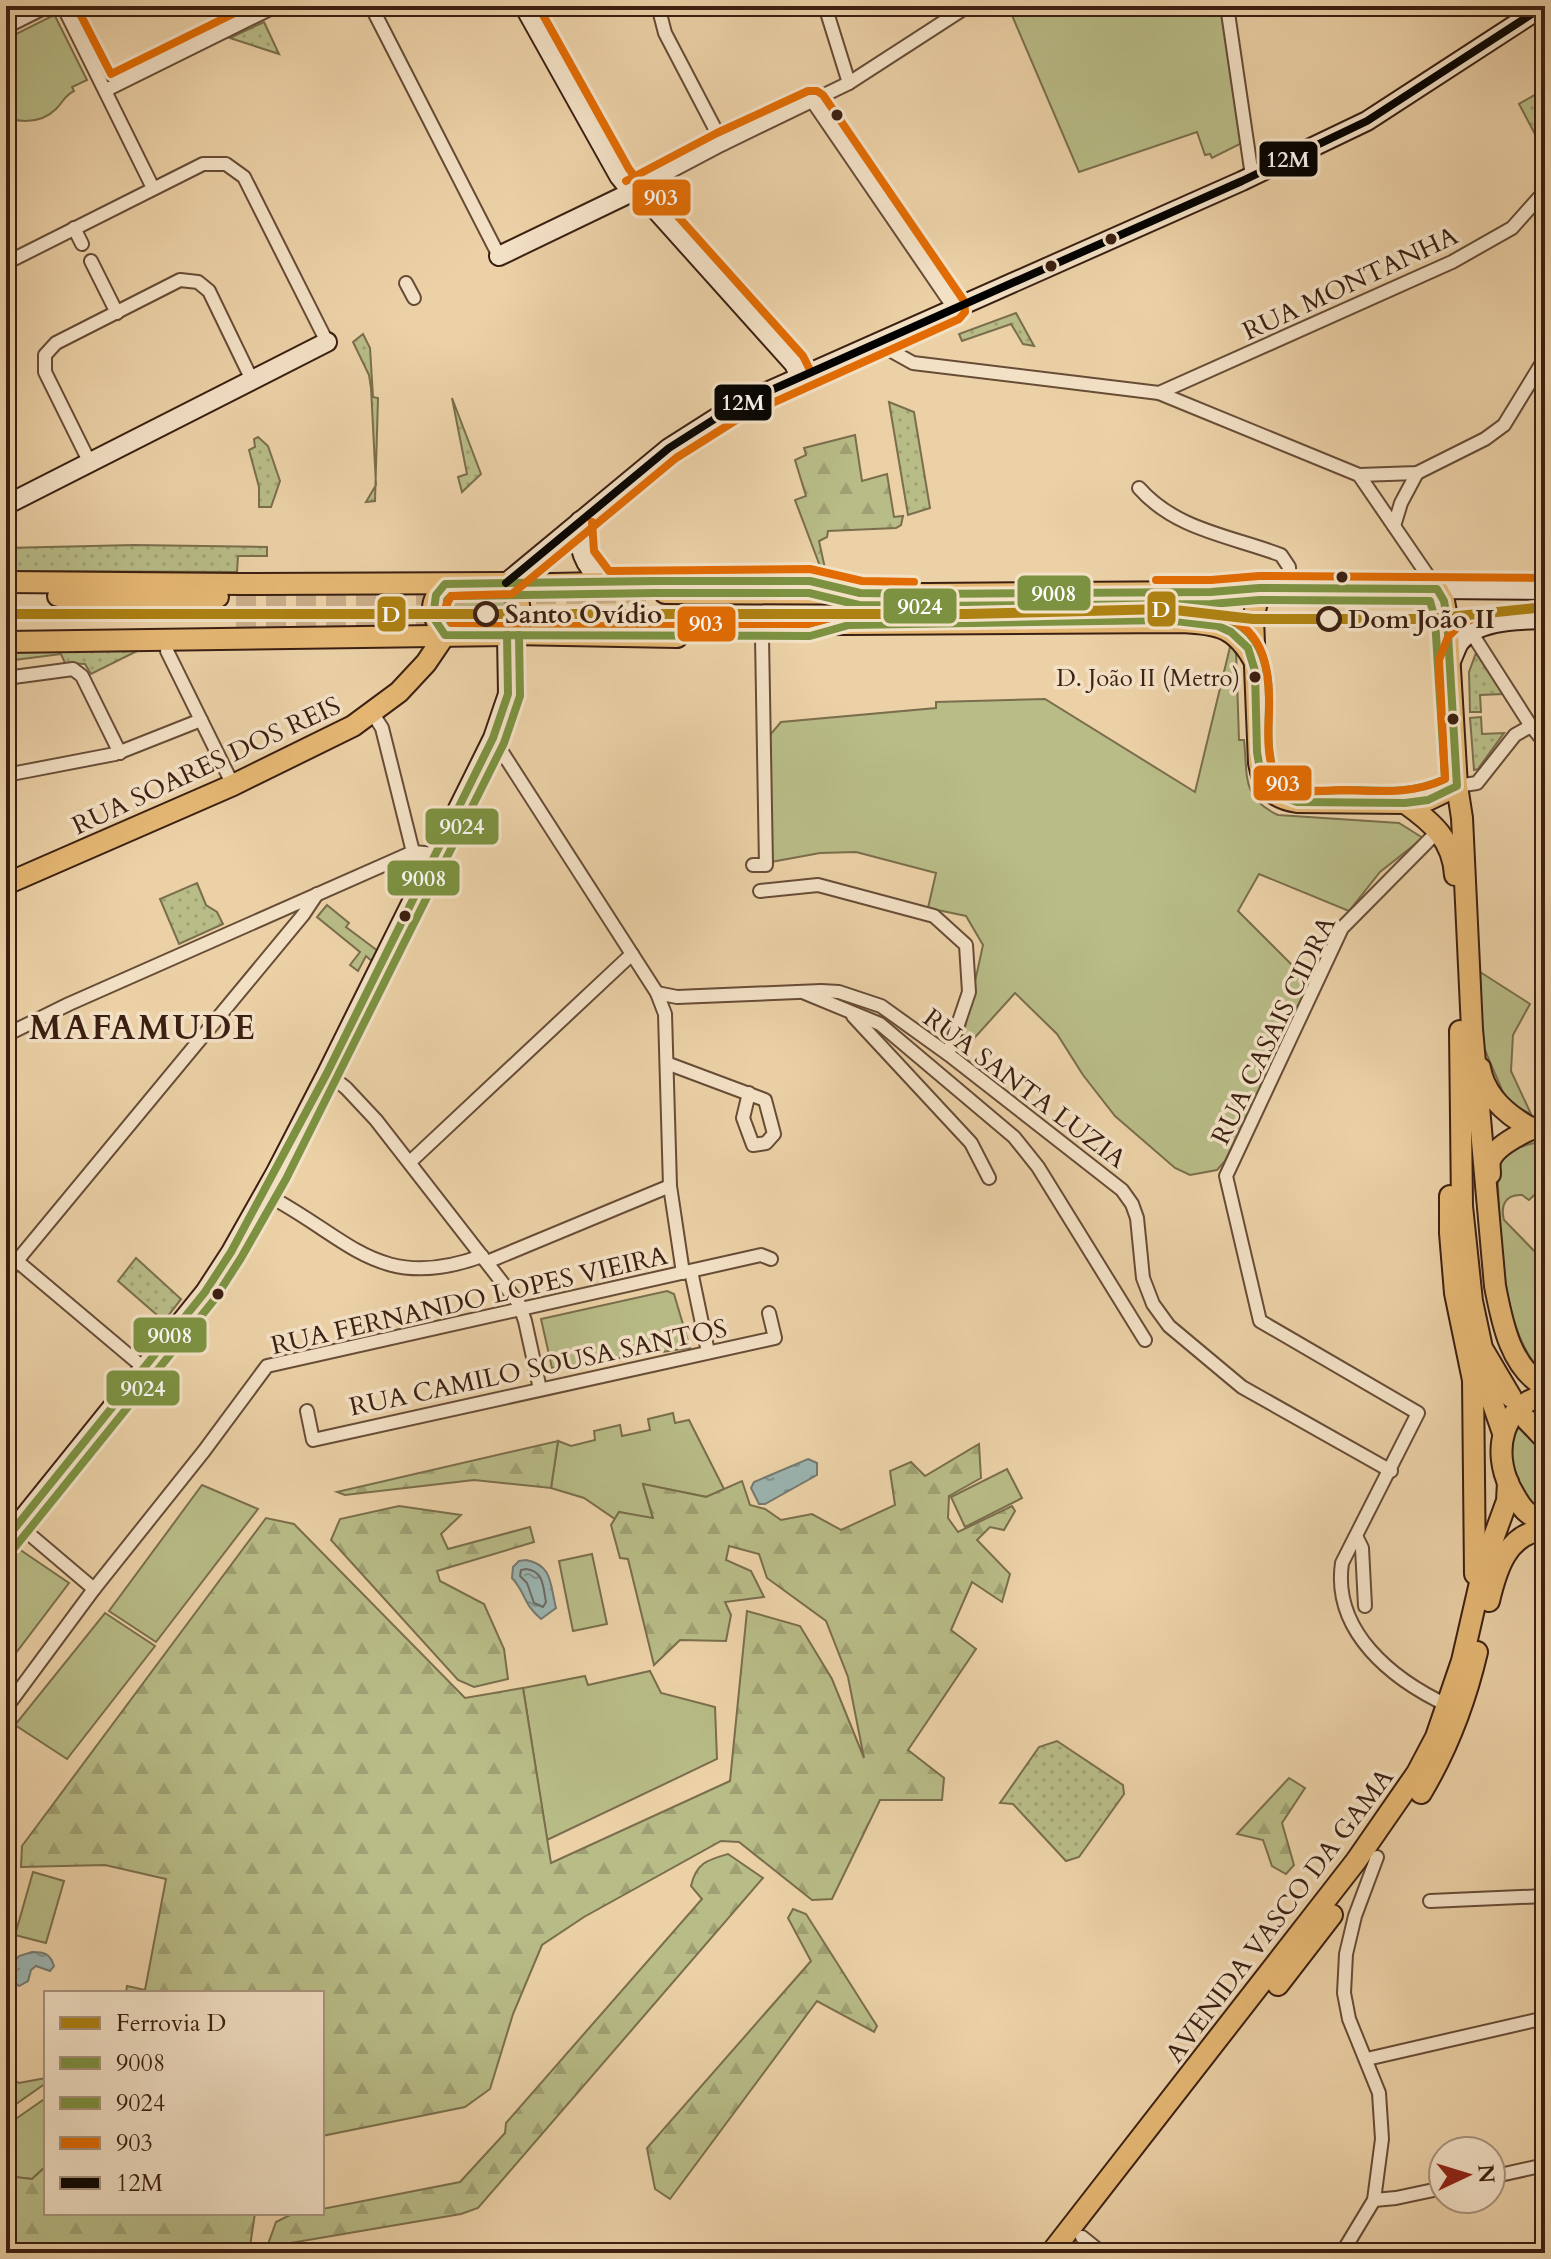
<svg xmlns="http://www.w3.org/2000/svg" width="1551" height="2259" font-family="Cardo,serif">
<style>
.green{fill:#b8bc87;stroke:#7a6e4c;stroke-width:2}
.forest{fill:url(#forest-firs);stroke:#7a6e4c;stroke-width:2}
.garden{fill:url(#garden-dots);stroke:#7a6e4c;stroke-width:2}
.water{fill:url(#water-ripples);stroke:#757971;stroke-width:2}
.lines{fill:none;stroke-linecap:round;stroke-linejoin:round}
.shore{stroke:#6b6a61;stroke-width:2}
.primary-tunnel{stroke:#c9ad89;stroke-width:20;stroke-dasharray:20 10;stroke-linecap:butt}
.street-casing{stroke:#674c36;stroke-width:16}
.secondary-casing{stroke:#3b1f11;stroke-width:22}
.primary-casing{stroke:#3b1f11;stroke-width:24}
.street{stroke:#f3e1c6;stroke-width:12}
.secondary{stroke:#f3e1c6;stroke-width:18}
.primary{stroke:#e6b874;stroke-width:20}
.bus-1-casing{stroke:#f3e1c6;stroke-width:14}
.bus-2-casing{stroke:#f3e1c6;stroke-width:14}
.bus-3-casing{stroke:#f3e1c6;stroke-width:14}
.bus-4-casing{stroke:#f3e1c6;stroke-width:14}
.bus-1{stroke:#7c9241;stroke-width:8}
.bus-2{stroke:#7c9241;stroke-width:8}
.bus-3{stroke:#e26c03;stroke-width:8}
.bus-4{stroke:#000;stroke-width:8}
.rail-1-casing{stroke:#f3e1c6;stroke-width:16}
.rail-1{stroke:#ad8112;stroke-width:10}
.bus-dot{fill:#3b1f11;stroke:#f3e1c6;stroke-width:3}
.stop-dot{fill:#f3e1c6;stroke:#3b1f11;stroke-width:4}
.labels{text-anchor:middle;stroke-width:7;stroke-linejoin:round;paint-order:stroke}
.bus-label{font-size:24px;fill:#3b1f11;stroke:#f3e1c6;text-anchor:end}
.street-label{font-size:26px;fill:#3b1f11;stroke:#f3e1c6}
.stop-label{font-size:26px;font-weight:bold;fill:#3b1f11;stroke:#f3e1c6;text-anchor:start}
.district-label{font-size:34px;font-weight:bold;letter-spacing:2px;fill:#3b1f11;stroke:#f3e1c6}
.line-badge{stroke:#f3e1c6;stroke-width:3}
.badge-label{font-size:22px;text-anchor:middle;font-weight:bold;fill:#fff}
</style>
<defs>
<pattern id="forest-firs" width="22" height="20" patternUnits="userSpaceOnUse" patternTransform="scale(2)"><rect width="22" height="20" fill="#b8bc87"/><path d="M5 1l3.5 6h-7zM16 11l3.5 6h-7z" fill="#9fa174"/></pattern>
<pattern id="garden-dots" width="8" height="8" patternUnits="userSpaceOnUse" patternTransform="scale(2)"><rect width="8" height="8" fill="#b8bc87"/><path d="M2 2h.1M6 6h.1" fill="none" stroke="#9fa174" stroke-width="1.8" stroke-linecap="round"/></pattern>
<pattern id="water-ripples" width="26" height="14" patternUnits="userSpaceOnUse" patternTransform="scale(2)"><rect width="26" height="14" fill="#9bb5b1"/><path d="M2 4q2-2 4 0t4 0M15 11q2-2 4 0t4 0" fill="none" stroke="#80938f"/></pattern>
</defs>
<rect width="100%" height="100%" fill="#ecd1a7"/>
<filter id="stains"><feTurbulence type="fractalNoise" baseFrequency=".0025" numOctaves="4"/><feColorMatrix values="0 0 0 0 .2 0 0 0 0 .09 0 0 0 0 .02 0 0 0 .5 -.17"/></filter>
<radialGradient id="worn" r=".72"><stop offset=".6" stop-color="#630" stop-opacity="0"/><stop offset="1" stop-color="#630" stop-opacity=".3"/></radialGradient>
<!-- green -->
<g class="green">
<path d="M1008 6H1223L1242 143 1212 158 1210 154 1205 155 1197 132 1079 172Z"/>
<path d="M52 16H55L87 80 72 87 74 91C64 96 64 101 56 109 42 123 24 123 6 118V39Z"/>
<path d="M453 592H496L506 604 504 619C491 630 457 630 444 620L442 601Z"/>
<path d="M1231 643 1236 649 1239 740H1244C1248 776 1241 798 1278 815L1399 823 1423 838 1380 872 1349 911 1259 874 1238 911 1311 984 1225 1161 1217 1170 1190 1175 1175 1168 1115 1116 1083 1075 1057 1034 1015 993 959 1055 983 945 966 916 928 908 936 873 856 852 820 853 771 862 769 736 781 722 936 708V702L1045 699 1195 792Z"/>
<path d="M327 905 349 923 346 927 378 951 373 962 366 956 358 971 350 965 360 952 317 917Z"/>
<path d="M1477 970 1530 1004 1513 1035 1511 1071 1531 1114 1513 1106 1505 1097 1484 1048Z"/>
<path d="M1545 1141V1185L1529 1200 1522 1195C1506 1194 1500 1205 1504 1220L1545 1262V1374C1498 1336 1500 1219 1497 1163 1509 1148 1527 1144 1545 1141Z"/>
<path d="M667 1291 674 1294 690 1348 552 1368 541 1319Z"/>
<path d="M673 1413 675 1423 689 1420 724 1489 707 1497 643 1484 653 1519 619 1512 615 1519 584 1498 551 1488 558 1441 571 1446 595 1440 594 1431 620 1425 622 1436 650 1430 648 1419Z"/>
<path d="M1515 1429H1520L1545 1454V1513C1516 1494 1507 1462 1515 1429Z"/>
<path d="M1007 1469 1022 1498 965 1527 951 1497Z"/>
<path d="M202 1485 258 1509 156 1642 109 1611Z"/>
<path d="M16 1547 69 1583 6 1666V1559Z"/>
<path d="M592 1554 607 1624 573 1631 559 1561Z"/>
<path d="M105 1613 155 1646 67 1759 15 1725Z"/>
<path d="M650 1671 661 1693 715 1707 717 1759 547 1840 523 1688 585 1676 588 1685Z"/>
<path d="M33 1872 64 1881 46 1943 15 1935Z"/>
<path d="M6 2075 19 2083 46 2078V2083L6 2111Z"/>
<path d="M46 2098V2166L32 2179 6 2176V2123L17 2118Z"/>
</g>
<!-- forest -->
<g class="forest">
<path d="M855 435 862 481 887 474 894 517 903 516 901 525 896 528 828 531 827 537 819 541 826 573 823 574 795 500 806 496 795 460 806 455 804 448Z"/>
<path d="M558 1441 551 1488 474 1480 345 1495 337 1492Z"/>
<path d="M979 1444 981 1478 949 1496 948 1518 958 1532 1012 1506 1015 1511 1004 1530 990 1527 977 1540 1010 1574 1002 1602 972 1582 951 1630 976 1649 908 1750 944 1778 942 1800H880L832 1899 812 1900 739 1842 721 1841 584 1917 542 1945 513 2014 490 2089 465 2107 322 2136V1993H126L127 1986 145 1990 166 1879 105 1865 21 1867 22 1846 266 1518 294 1524 465 1698 523 1688 551 1863 730 1781 747 1611 800 1626 832 1679 864 1758 848 1677 826 1621 767 1578 759 1554 729 1546 726 1560 751 1571 764 1597 725 1602 731 1615 726 1641 680 1640 654 1665 628 1559 620 1558 611 1525 619 1512 653 1518 643 1484 706 1497 742 1481 750 1505 765 1509 781 1520 812 1514 841 1530 895 1505 890 1471 911 1462 925 1476Z"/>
<path d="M399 1506 461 1515 441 1534 448 1549 530 1527 534 1542 437 1571 440 1581 484 1604 504 1649 508 1679 474 1687 458 1680 331 1540 340 1519Z"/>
<path d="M1289 1778 1305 1788 1282 1823 1294 1865 1286 1874 1272 1866 1263 1840 1237 1834Z"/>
<path d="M728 1854 763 1878 478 2208 461 2214 267 2247 276 2222 290 2215 322 2213V2209L460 2182 505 2133 506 2123 702 1899 691 1886C696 1863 707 1860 728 1854Z"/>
<path d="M793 1909 806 1914 877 2026 874 2032 817 2001 670 2199 655 2189 647 2148 811 1961 788 1918Z"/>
<path d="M46 2166V2213H255L249 2253H6V2176L32 2179Z"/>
</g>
<!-- garden -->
<g class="garden">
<path d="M264 22 279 54 230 38Z"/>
<path d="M1545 89V138L1536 136 1519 104Z"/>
<path d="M1016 313 1034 346 1023 344 1011 324 962 341 959 334Z"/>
<path d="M363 334 370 348 373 397 378 398 375 501 366 502 376 485 371 388 369 375 353 342Z"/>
<path d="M452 398 481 474 462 492 458 477 467 474Z"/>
<path d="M889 402 914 412 930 508 908 515Z"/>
<path d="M258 437 268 446 280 481 271 507H259V487L249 450 255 447 254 439Z"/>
<path d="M134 545 267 547V556H238L237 572 6 571V548Z"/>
<path d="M141 649 91 674 85 664 65 663 61 654 6 661V651Z"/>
<path d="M1476 653 1503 694 1480 695 1481 712H1470L1469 672Z"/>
<path d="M1481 717 1482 734 1504 733 1478 769 1474 770 1470 718Z"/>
<path d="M197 883 206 905 217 912 223 924 179 944 160 899Z"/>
<path d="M136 1258 181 1299 164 1321 118 1281Z"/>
<path d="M1057 1741 1123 1785 1124 1794 1079 1857 1066 1861 1013 1804 1000 1803 1039 1747Z"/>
</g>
<!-- water -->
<g class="water">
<path d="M808 1459 817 1463V1475L765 1504H759L751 1488 754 1482Z"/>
<path d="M526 1560C553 1565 550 1585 556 1608L541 1619C523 1604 526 1593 512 1578L513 1567 519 1561Z"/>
<path d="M32 1952C44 1952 50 1953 54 1966L50 1971 36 1966 31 1970 28 1981 19 1986 9 1978 10 1966 19 1956Z"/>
</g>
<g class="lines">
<!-- shore -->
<path class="shore" d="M526 1569C544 1571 543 1587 546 1602L543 1607 534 1603 527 1583 520 1576 521 1570Z"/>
<!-- primary-tunnel -->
<g class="primary-tunnel">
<path d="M236 597 665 593"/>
<path d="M236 626H480"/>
<path d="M568 626 659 625"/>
</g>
<defs>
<g id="street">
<path d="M63 6 153 188"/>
<path d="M371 6 499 256"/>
<path d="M658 6 665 33 723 144"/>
<path d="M825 6 849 83"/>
<path d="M1227 6 1252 176"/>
<path d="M6 27 48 6"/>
<path d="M106 90 276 6"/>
<path d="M813 102 954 308"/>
<path d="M632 192 723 144 849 83 968 6"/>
<path d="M74 228 82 244"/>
<path d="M91 261 117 313"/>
<path d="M6 263 203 164H226L244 177 327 342"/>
<path d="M406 283 414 298"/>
<path d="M877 343 913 363 1159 393 1359 475 1437 589"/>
<path d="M1159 393 1452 262 1512 228 1545 191"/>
<path d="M90 463 45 372V355L56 343 180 280 198 282 209 291 252 380"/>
<path d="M1359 475 1417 473 1485 439 1504 425 1545 358"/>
<path d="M6 485 14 501"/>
<path d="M1139 488C1176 530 1231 536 1281 555L1289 567 1290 589"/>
<path d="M1394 526 1401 503 1417 473"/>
<path d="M1471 632 1531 726 1545 743"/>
<path d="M167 651 233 785"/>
<path d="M6 678 73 669 82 676 120 753"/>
<path d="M373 714 382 728 413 852"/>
<path d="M493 738 657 993 665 1014 670 1186 683 1273"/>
<path d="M6 775 115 754 201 720"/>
<path d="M1457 786 1477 783 1515 735 1531 726"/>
<path d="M1439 830 1342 928 1226 1176 1260 1321 1418 1413 1342 1563C1332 1632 1393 1680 1449 1706"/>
<path d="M753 865H766L762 637"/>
<path d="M760 891 818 885 934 916 966 945 969 992 948 1054"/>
<path d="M657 993 677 997 821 991 839 992 881 1006 948 1054 1122 1190 1132 1204 1137 1218 1143 1278 1153 1304 1169 1326 1242 1387 1391 1471"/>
<path d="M805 993 880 1024 1014 1137 1038 1167 1145 1340"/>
<path d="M853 1016 971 1143 989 1178"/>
<path d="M6 1035 69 1004 413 852 436 854"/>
<path d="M669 1064 765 1100 774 1134 766 1143 753 1145 743 1118 749 1093"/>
<path d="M327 1073 346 1088 376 1120 519 1304 525 1321 540 1389"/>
<path d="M410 1162 632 954"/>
<path d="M265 1194C349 1237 378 1294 482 1256"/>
<path d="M17 1261 144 1368"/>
<path d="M487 1262 670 1186"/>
<path d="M691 1271 708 1352"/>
<path d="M6 1274 303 915 317 894"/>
<path d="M307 1411 313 1440 775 1338 769 1313"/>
<path d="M6 1510 28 1533 94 1589"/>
<path d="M1356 1536 1362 1548 1365 1606"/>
<path d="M6 1708 94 1589 204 1451 267 1366 761 1255 771 1259"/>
<path d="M1430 1901 1545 1896"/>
<path d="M1367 2059 1545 2018"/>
<path d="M1491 2177 1545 2165"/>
<path d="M1374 2200 1396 2198 1443 2188"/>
<path d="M1082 2237 1102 2253"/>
<path d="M1342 2253 1374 2200 1382 2139 1379 2093 1349 2019 1344 1993 1346 1954 1355 1916 1377 1857"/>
</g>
<g id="secondary">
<path d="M524 6 619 176 632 192 647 200 794 364 800 377"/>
<path d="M499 256 632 192"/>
<path d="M6 505 327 342"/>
<path d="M580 521C577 548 583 565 604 583"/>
<path d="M506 583 669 448 735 406 1242 181 1367 121 1544 6"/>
<path d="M1437 589 1545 590"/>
<path d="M1451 661C1454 655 1456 648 1459 643 1477 619 1518 620 1545 619"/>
<path d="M6 1539 205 1292 231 1252 275 1174 327 1073 493 738 508 694 507 635"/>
</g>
<g id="primary">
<path d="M6 582 241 584 506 583C522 598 526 622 507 635L6 642"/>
<path d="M445 584C427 605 431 613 445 635"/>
<path d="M508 585 686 581"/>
<path d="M1269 588 1257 602 1253 619 1259 763C1263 787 1272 798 1297 802L1405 803 1428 800 1457 786"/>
<path d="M665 593 927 594 1211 592 1259 588 1437 589 1444 601 1447 618 1457 786 1462 818 1472 1029 1495 1286C1502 1322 1510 1367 1545 1387"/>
<path d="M58 596 218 597"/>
<path d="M659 625 1182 622C1220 624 1236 627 1255 662"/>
<path d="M509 634 677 637"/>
<path d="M1405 803C1432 822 1453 840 1455 875"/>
<path d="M6 884 233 785 353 726 399 692 426 663 445 635"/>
<path d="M1460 1031 1462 1206 1472 1301 1482 1348 1511 1397"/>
<path d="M1480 1068C1485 1097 1507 1115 1531 1128"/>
<path d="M1490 1174C1490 1170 1489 1165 1490 1161 1495 1145 1530 1128 1545 1125"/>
<path d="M1450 1196V1233L1455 1293 1473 1380 1475 1574"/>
<path d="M1476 1365 1493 1404 1503 1433"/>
<path d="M1545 1395C1502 1405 1492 1451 1510 1487 1515 1496 1520 1507 1528 1513 1533 1517 1540 1519 1545 1522"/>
<path d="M1527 1420 1545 1439"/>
<path d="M1489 1601C1496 1571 1507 1532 1545 1530"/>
<path d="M1421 1793C1448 1748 1465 1703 1477 1652"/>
<path d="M1278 1985 1332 1915"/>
<path d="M1051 2253 1356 1861 1417 1773 1436 1737 1462 1661 1485 1561 1507 1501 1508 1482"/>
</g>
</defs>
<!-- street casing -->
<use href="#street" class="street-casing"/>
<!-- secondary casing -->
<use href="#secondary" class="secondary-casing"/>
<!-- primary casing -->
<use href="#primary" class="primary-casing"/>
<!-- street -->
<use href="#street" class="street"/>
<!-- secondary -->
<use href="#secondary" class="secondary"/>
<!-- primary -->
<use href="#primary" class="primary"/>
<defs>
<g id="bus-1">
<path d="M655 581H810L860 593 927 594 1211 592 1259 588 1437 589 1444 601 1447 618 1457 786 1428 800 1405 803 1297 802 1274 793 1261 775 1257 752 1255 671 1248 648 1231 632 1218 626 1167 620 849 625 810 636 445 635 433 617 436 595 445 584Z"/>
<path d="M6 1539 205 1292 231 1252 327 1073 493 738 508 694 507 635"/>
</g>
<g id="bus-2">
<path d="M655 593H809L859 605 927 606 1211 604 1259 600 1430 601 1435 619 1445 779C1413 794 1382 791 1348 790 1329 790 1298 796 1281 783 1273 776 1271 764 1270 755 1267 737 1269 718 1269 700 1269 627 1233 611 1167 608L849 613 808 624 451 623 446 614 447 600 451 596Z"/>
<path d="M15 1547 214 1300 241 1258 286 1179 504 743 520 696 519 635"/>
</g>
<g id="bus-3">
<path d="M76 6 111 74 249 6"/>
<path d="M538 6 629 169 640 183 656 192 803 356 811 372"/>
<path d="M626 181 717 133 808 91H817L823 95 964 301 965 312 959 319 741 417 676 458 512 594 451 596 445 608 452 623 808 624 849 613 1167 608C1233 611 1268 624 1269 697 1270 717 1266 738 1270 758 1272 768 1275 778 1284 784 1301 794 1324 790 1344 790 1380 791 1411 795 1445 779L1439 660 1448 637 1460 625 1483 614 1509 609 1545 607"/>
<path d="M592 522 594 551 609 571 810 569 862 581 914 582"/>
<path d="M1156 580H1211L1259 576 1545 578"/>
</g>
<path id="bus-4" d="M506 583 669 448 735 406 1242 181 1367 121 1544 6"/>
</defs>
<!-- bus-1 casing -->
<use href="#bus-1" class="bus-1-casing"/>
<!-- bus-2 casing -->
<use href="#bus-2" class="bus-2-casing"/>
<!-- bus-3 casing -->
<use href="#bus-3" class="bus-3-casing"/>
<!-- bus-4 casing -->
<use href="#bus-4" class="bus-4-casing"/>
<!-- bus-1 -->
<use href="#bus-1" class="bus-1"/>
<!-- bus-2 -->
<use href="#bus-2" class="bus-2"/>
<!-- bus-3 -->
<use href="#bus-3" class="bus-3"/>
<!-- bus-4 -->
<use href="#bus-4" class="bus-4"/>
<defs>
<path id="rail-1" d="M6 614H966L1166 609 1253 619H1429L1545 607"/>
</defs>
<!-- rail-1 casing -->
<use href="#rail-1" class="rail-1-casing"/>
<!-- rail-1 -->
<use href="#rail-1" class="rail-1"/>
</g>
<!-- markers -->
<g class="bus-dot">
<circle cx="837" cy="115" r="7"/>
<circle cx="1111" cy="239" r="7"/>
<circle cx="1051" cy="266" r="7"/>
<circle cx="1342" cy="577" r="7"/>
<circle cx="1255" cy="677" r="7"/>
<circle cx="1453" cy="719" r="7"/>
<circle cx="405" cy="916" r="7"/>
<circle cx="218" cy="1294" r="7"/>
</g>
<g class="stop-dot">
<circle cx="486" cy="614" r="11"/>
<circle cx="1329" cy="619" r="11"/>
</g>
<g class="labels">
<!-- bus labels -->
<g class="bus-label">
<text x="1240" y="686">D. João II (Metro)</text>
</g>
<!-- street labels -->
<g class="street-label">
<text transform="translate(1350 283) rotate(-25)" y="9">RUA MONTANHA</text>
<text transform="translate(206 765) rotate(-25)" y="9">RUA SOARES DOS REIS</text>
<text transform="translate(1273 1030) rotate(-64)" y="9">RUA CASAIS CIDRA</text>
<text transform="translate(1025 1088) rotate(37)" y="9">RUA SANTA LUZIA</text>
<text transform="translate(469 1300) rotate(-13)" y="9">RUA FERNANDO LOPES VIEIRA</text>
<text transform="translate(538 1367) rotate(-12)" y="9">RUA CAMILO SOUSA SANTOS</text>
<text transform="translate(1279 1915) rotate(-53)" y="9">AVENIDA VASCO DA GAMA</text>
</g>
<!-- stop labels -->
<g class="stop-label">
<text x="505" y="623">Santo Ovídio</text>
<text x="1348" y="628">Dom João II</text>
</g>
<!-- district labels -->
<g class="district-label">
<text x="143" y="1039">MAFAMUDE</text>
</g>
</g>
<g class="line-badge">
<rect x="1258" y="140" width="61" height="38" rx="8" fill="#000"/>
<rect x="631" y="178" width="61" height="39" rx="8" fill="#e26c03"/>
<rect x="713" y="383" width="60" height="39" rx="8" fill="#000"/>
<rect x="1016" y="574" width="76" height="38" rx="8" fill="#7c9241"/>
<rect x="882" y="587" width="76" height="38" rx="8" fill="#7c9241"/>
<rect x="1146" y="590" width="31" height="38" rx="8" fill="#ad8112"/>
<rect x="376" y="595" width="31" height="38" rx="8" fill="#ad8112"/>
<rect x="676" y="605" width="61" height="38" rx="8" fill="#e26c03"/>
<rect x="1252" y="764" width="61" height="38" rx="8" fill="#e26c03"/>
<rect x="424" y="807" width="76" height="39" rx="8" fill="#7c9241"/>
<rect x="386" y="859" width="75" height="38" rx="8" fill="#7c9241"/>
<rect x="132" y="1316" width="76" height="38" rx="8" fill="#7c9241"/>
<rect x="105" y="1369" width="76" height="38" rx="8" fill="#7c9241"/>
</g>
<g class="badge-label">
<text x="1288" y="167">12M</text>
<text x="661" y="205">903</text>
<text x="743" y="410">12M</text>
<text x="1054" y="601">9008</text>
<text x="920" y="614">9024</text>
<text x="1161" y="617">D</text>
<text x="391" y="622">D</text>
<text x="706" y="631">903</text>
<text x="1283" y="791">903</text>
<text x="462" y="834">9024</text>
<text x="424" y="886">9008</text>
<text x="170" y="1343">9008</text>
<text x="143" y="1396">9024</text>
</g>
<!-- margin -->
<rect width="1551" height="2259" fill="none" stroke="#ecd1a7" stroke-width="32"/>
<rect x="8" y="8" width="1535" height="2243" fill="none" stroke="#3b1f11" stroke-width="4"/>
<rect x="16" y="16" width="1519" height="2227" fill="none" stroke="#3b1f11" stroke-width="2"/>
<!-- legend -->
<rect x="44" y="1991" width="280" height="224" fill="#f3e1c6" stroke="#a9937e" stroke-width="2"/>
<rect x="60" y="2017" width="40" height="12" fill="#ad8112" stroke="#a9937e" stroke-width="2"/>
<text x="116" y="2031" font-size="24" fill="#3b1f11">Ferrovia D</text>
<rect x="60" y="2057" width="40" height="12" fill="#7c9241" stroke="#a9937e" stroke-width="2"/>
<text x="116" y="2071" font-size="24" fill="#3b1f11">9008</text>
<rect x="60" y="2097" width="40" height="12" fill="#7c9241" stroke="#a9937e" stroke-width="2"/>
<text x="116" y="2111" font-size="24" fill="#3b1f11">9024</text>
<rect x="60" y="2137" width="40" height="12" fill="#e26c03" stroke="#a9937e" stroke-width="2"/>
<text x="116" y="2151" font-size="24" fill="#3b1f11">903</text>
<rect x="60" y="2177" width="40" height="12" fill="#000000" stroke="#a9937e" stroke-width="2"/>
<text x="116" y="2191" font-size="24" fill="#3b1f11">12M</text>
<!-- north arrow -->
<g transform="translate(1467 2175) rotate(86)"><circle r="38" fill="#f3e1c6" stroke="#a9937e" stroke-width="2"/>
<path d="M0-6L14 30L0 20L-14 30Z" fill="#8f2418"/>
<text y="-12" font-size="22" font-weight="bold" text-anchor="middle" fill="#3b1f11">N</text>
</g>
<rect width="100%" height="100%" filter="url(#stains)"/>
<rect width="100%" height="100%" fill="url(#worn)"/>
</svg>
